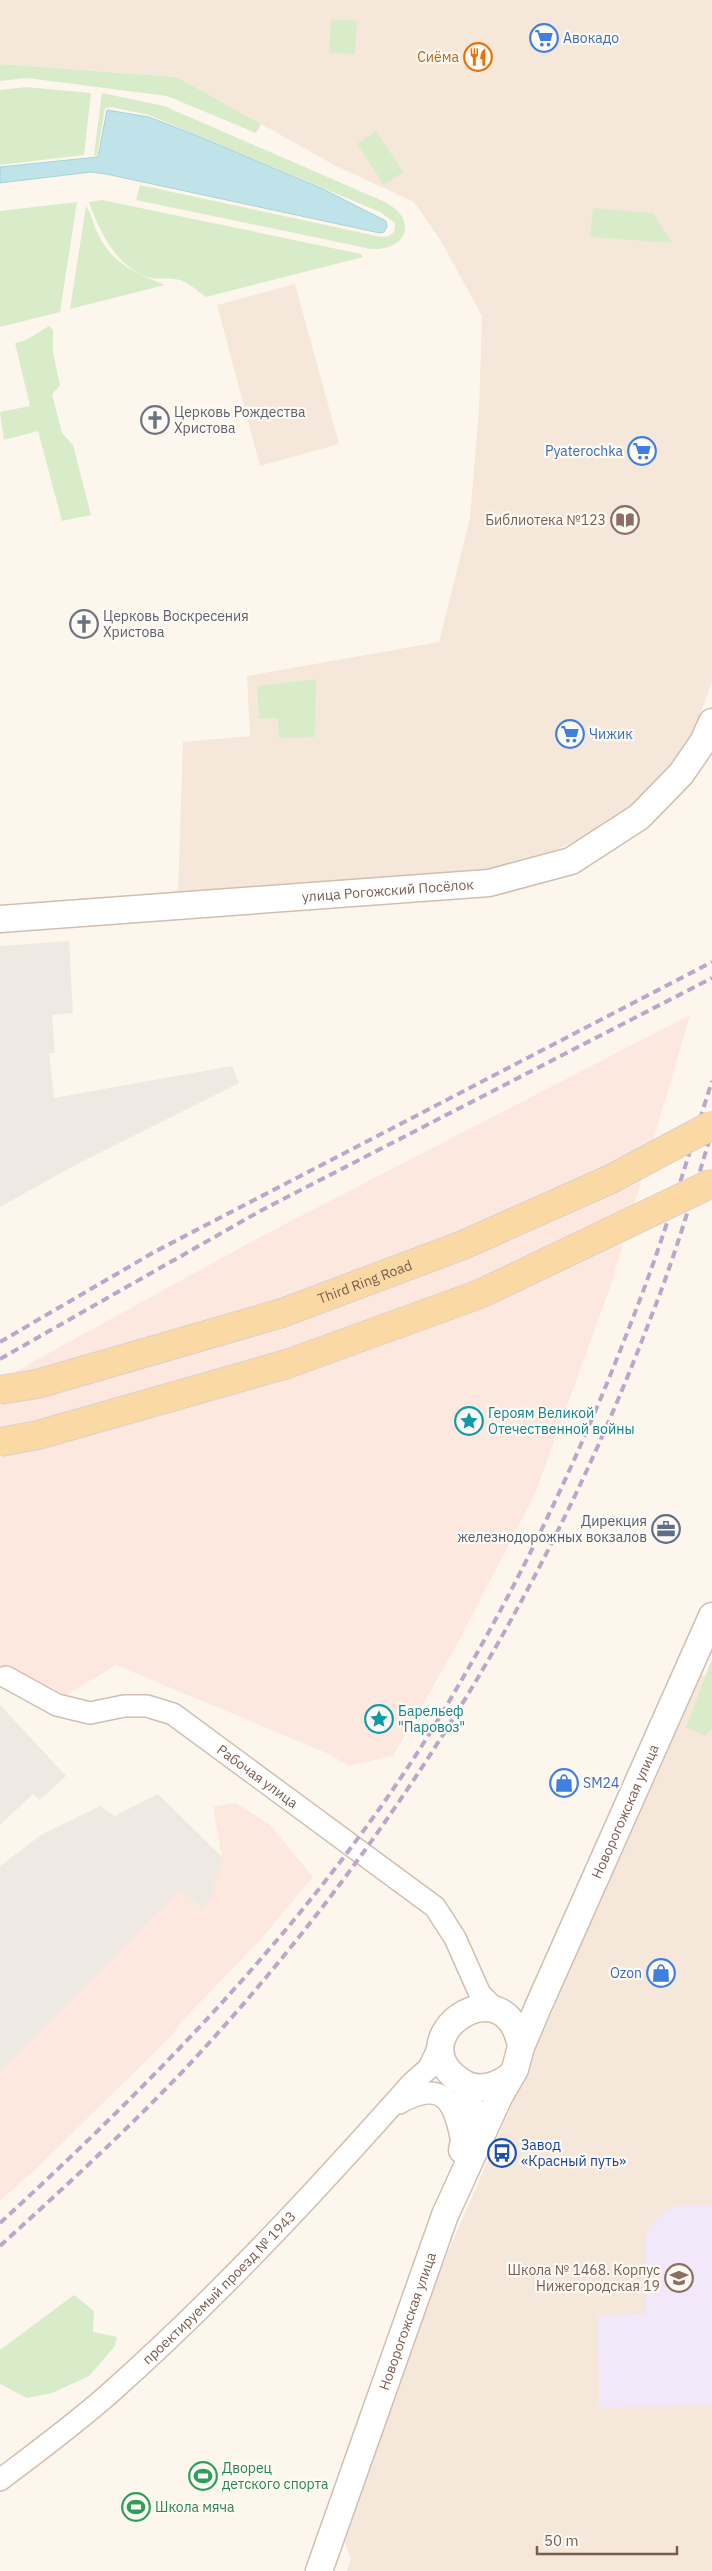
<svg xmlns="http://www.w3.org/2000/svg" width="712" height="2571" font-family="'IBM Plex Sans',sans-serif">
<style>
.residential{fill:#f5e8da}
.commercial{fill:#fde8e0}
.industrial{fill:#efe9e4}
.education{fill:#f3e8fa}
.green{fill:#d8ecc9}
.water{fill:#bfe3e8;stroke:#a5d3da}
.lines{fill:none;stroke-linecap:round;stroke-linejoin:round}
.minor-casing{stroke:#d1beb0;stroke-width:24}
.tertiary-casing{stroke:#d1beb0;stroke-width:29}
.minor{stroke:#fff;stroke-width:21}
.tertiary{stroke:#fff;stroke-width:26}
.rail{stroke:#b9a8c9;stroke-width:4;stroke-dasharray:8 5;stroke-linecap:butt}
.primary-bridge-casing{stroke:#dad1cd;stroke-width:30;stroke-linecap:butt}
.primary-bridge{stroke:#fbd9a5;stroke-width:28}
.labels{text-anchor:middle;stroke-width:4.5;stroke-linejoin:round;paint-order:stroke}
.shop-label{font-size:14px;fill:#366cbe;stroke:#fffaf3;text-anchor:start}
.food-label{font-size:14px;fill:#c56008;stroke:#fffaf3;text-anchor:end}
.worship-label{font-size:14px;fill:#5b616d;stroke:#fffaf3;text-anchor:start}
.education-label{font-size:14px;fill:#785e54;stroke:#fffaf3;text-anchor:end}
.street-label{font-size:14px;fill:#7a5c4d;stroke:#fffaf3}
.culture-label{font-size:14px;fill:#0d838f;stroke:#fffaf3;text-anchor:start}
.service-label{font-size:14px;fill:#4e5e75;stroke:#fffaf3;text-anchor:end}
.transit-label{font-size:14px;fill:#164399;stroke:#fffaf3;text-anchor:start}
.leisure-label{font-size:14px;fill:#27864d;stroke:#fffaf3;text-anchor:start}
</style>
<rect width="100%" height="100%" fill="#fdf6ec"/>
<!-- residential -->
<g class="residential">
<path d="M0 0H712V682L700 715 673 768 632 807 595 833 549 853 493 869 178 892 183 742 250 736 247 676 439 642 470 518 479 409 482 316 441 241 414 202 336 166 177 77 0 64Z"/>
<path d="M295 284 339 444 260 466 217 305Z"/>
<path d="M701 1675 712 1676V2571H347L351 2559 343 2538 423 2310 583 1941Z"/>
</g>
<!-- commercial -->
<g class="commercial">
<path d="M690 1015 611 1285 535 1494 454 1650 393 1756 348 1766 331 1755 116 1665 66 1695 12 1667 0 1688V1382L29 1364 262 1236Z"/>
<path d="M236 1803 270 1825 313 1877 261 1939 183 2020 172 2035 39 2166 0 2201V2072L182 1888 222 1857 213 1807Z"/>
</g>
<!-- industrial -->
<g class="industrial">
<path d="M69 941 73 1013 52 1015 55 1053H49L54 1098 232 1066 239 1083 77 1164 0 1207V946Z"/>
<path d="M0 1705 66 1776 40 1800 33 1794 0 1825Z"/>
<path d="M158 1794 222 1857 212 1897 202 1908 181 1889 0 2072V1866L41 1835 100 1806 115 1816Z"/>
</g>
<!-- education -->
<path class="education" d="M681 2205H712V2406L599 2407 598 2315 646 2314 645 2241 649 2227 666 2210Z"/>
<!-- green -->
<g class="green">
<path d="M331 19 357 21 355 54 329 53Z"/>
<path d="M0 64 177 77 261 124 256 133 167 96 27 78 0 81Z"/>
<path d="M26 87 91 93 84 155 0 165V90Z"/>
<path d="M102 93 164 106 385 202C419 220 407 251 371 249L136 200 140 185 381 237 389 236 394 232 395 223 380 212 149 115 111 107 105 108 97 156 94 155Z"/>
<path d="M376 131 403 172 384 185 357 144Z"/>
<path d="M102 200 361 254 363 257 206 297C199 292 189 283 180 280 170 277 155 281 142 275 114 262 99 230 89 202Z"/>
<path d="M77 202 60 312 0 327V211Z"/>
<path d="M86 206C92 213 93 226 98 234 113 265 136 273 165 285L70 309Z"/>
<path d="M593 208 653 213 672 243 590 237Z"/>
<path d="M49 326 53 330V353L60 385 52 394 62 433 73 445 91 515 62 521 38 431 4 440 0 412 30 406 15 343 26 340Z"/>
<path d="M316 679 315 737 279 738 278 718 259 719 257 686Z"/>
<path d="M712 1659V1729L705 1736 686 1727Z"/>
<path d="M74 2295 94 2311 93 2332 117 2337 115 2346 89 2376 52 2393 27 2398 0 2384V2350Z"/>
</g>
<!-- water -->
<path class="water" d="M107 110 149 117 200 137 323 189 386 221 387 227 384 232 380 233 106 174 91 172 0 183V167L98 157Z"/>
<g class="lines">
<defs>
<g id="minor">
<path id="s1" d="M6 1677 57 1705 90 1713 124 1706H147L173 1714 435 1907 455 1938 480 1994 497 2011"/>
<path d="M399 2103C444 2078 455 2102 462 2143"/>
<path id="s2" d="M0 2480C37 2452 75 2424 110 2393 218 2297 316 2191 412 2083L429 2068 443 2038"/>
</g>
<g id="tertiary">
<path id="s3" d="M0 919 489 883 571 861 639 817 681 774 703 742 712 722"/>
<path d="M508 2078C494 2087 477 2092 462 2082 394 2040 506 1960 521 2047"/>
<path d="M462 2150C469 2121 473 2115 466 2085"/>
<path id="s4" d="M319 2571 445 2215 499 2097 515 2069 521 2047 538 2007 712 1616"/>
</g>
</defs>
<!-- minor casing -->
<use href="#minor" class="minor-casing"/>
<!-- tertiary casing -->
<use href="#tertiary" class="tertiary-casing"/>
<!-- minor -->
<use href="#minor" class="minor"/>
<!-- tertiary -->
<use href="#tertiary" class="tertiary"/>
<!-- rail -->
<g class="rail">
<path d="M0 1342 156 1251 712 962"/>
<path d="M0 1359 262 1210 712 978"/>
<path d="M0 2223C169 2068 338 1893 454 1693 525 1573 584 1446 634 1315 664 1239 687 1159 712 1081"/>
<path d="M0 2246C71 2181 143 2116 208 2044 400 1832 550 1585 651 1317 675 1257 693 1194 712 1131"/>
</g>
<defs>
<g id="primary-bridge">
<path id="s5" d="M0 1390 37 1384 282 1313 463 1245 611 1179 712 1125"/>
<path d="M0 1442 38 1435 287 1364 480 1294 712 1183"/>
</g>
</defs>
<!-- primary-bridge casing -->
<use href="#primary-bridge" class="primary-bridge-casing"/>
<!-- primary-bridge -->
<use href="#primary-bridge" class="primary-bridge"/>
</g>
<!-- icons -->
<defs>
<symbol id="supermarket-ring" viewBox="-11 -11 22 22"><circle r="9.5" fill="#fffaf3" stroke="#3f7fe0" stroke-width="1.5"/><path d="M-6-5.5h2.5l.6 2H6L4.5 2H-2.5L-4.4-4H-6ZM-1.5 3.2a1.3 1.3 0 1 0 .1 0ZM3 3.2a1.3 1.3 0 1 0 .1 0Z" fill="#3f7fe0"/></symbol>
<symbol id="restaurant-ring" viewBox="-11 -11 22 22"><circle r="9.5" fill="#fffaf3" stroke="#e8710a" stroke-width="1.5"/><path d="M-5-6h1v4h1v-4h1v4h1v-4h1v5L-1.5 .5V6h-2V.5L-5-1ZM5-6V6H3V1.5H1.5Q1.5-4 5-6Z" fill="#e8710a"/></symbol>
<symbol id="church-ring" viewBox="-11 -11 22 22"><circle r="9.5" fill="#fffaf3" stroke="#6b7280" stroke-width="1.5"/><path d="M-1.2-6h2.4v3.5h3.3v2.4h-3.3V6h-2.4V-.1h-3.3v-2.4h3.3Z" fill="#6b7280"/></symbol>
<symbol id="library-ring" viewBox="-11 -11 22 22"><circle r="9.5" fill="#fffaf3" stroke="#8d6e63" stroke-width="1.5"/><path d="M-6-4Q-3-5.5-.7-3.5V5Q-3 3-6 4ZM6-4Q3-5.5 .7-3.5V5Q3 3 6 4Z" fill="#8d6e63"/></symbol>
<symbol id="sight-ring" viewBox="-11 -11 22 22"><circle r="9.5" fill="#fffaf3" stroke="#0f9aa8" stroke-width="1.5"/><path d="M0-6L1.8-2.2L6-1.7L2.9 1.2L3.7 5.4L0 3.3L-3.7 5.4L-2.9 1.2L-6-1.7L-1.8-2.2Z" fill="#0f9aa8"/></symbol>
<symbol id="office-ring" viewBox="-11 -11 22 22"><circle r="9.5" fill="#fffaf3" stroke="#5c6f8a" stroke-width="1.5"/><path d="M-6-3h4V-5.5h4V-3h4V5H-6ZM-1-4.5V-3h2v-1.5ZM-6 0V1H6V0Z" fill="#5c6f8a"/></symbol>
<symbol id="shop-ring" viewBox="-11 -11 22 22"><circle r="9.5" fill="#fffaf3" stroke="#3f7fe0" stroke-width="1.5"/><path d="M-5-2.5h2.3a2.7 3.5 0 0 1 5.4 0H5L5.5 6h-11ZM-1.5-2.5h3a1.5 2.3 0 0 0-3 0Z" fill="#3f7fe0"/></symbol>
<symbol id="bus-ring" viewBox="-11 -11 22 22"><circle r="9.5" fill="#fffaf3" stroke="#1a4fb4" stroke-width="1.5"/><path d="M-5-6H5V4H4V6H2V4H-2V6H-4V4H-5ZM-3.5-4V0h7V-4ZM-3.5 1.2v1.5H-2V1.2ZM2 1.2v1.5H3.5V1.2Z" fill="#1a4fb4"/></symbol>
<symbol id="school-ring" viewBox="-11 -11 22 22"><circle r="9.5" fill="#fffaf3" stroke="#8d6e63" stroke-width="1.5"/><path d="M0-5L7-2L0 1L-7-2ZM-4 1L0 2.5L4 1V4Q0 6-4 4Z" fill="#8d6e63"/></symbol>
<symbol id="stadium-ring" viewBox="-11 -11 22 22"><circle r="9.5" fill="#fffaf3" stroke="#2e9e5b" stroke-width="1.5"/><path d="M0-5a6.5 5 0 1 0 0 10a6.5 5 0 1 0 0-10ZM-3.5-1.8h7v3.6h-7Z" fill="#2e9e5b"/></symbol>
</defs>
<g fill-rule="evenodd">
<use href="#supermarket-ring" x="528" y="22" width="32" height="32"/>
<use href="#restaurant-ring" x="462" y="41" width="32" height="32"/>
<use href="#church-ring" x="139" y="404" width="32" height="32"/>
<use href="#supermarket-ring" x="626" y="435" width="32" height="32"/>
<use href="#library-ring" x="609" y="504" width="32" height="32"/>
<use href="#church-ring" x="68" y="608" width="32" height="32"/>
<use href="#supermarket-ring" x="554" y="718" width="32" height="32"/>
<use href="#sight-ring" x="453" y="1405" width="32" height="32"/>
<use href="#office-ring" x="650" y="1513" width="32" height="32"/>
<use href="#sight-ring" x="363" y="1703" width="32" height="32"/>
<use href="#shop-ring" x="548" y="1767" width="32" height="32"/>
<use href="#shop-ring" x="645" y="1957" width="32" height="32"/>
<use href="#bus-ring" x="486" y="2137" width="32" height="32"/>
<use href="#school-ring" x="663" y="2262" width="32" height="32"/>
<use href="#stadium-ring" x="187" y="2460" width="32" height="32"/>
<use href="#stadium-ring" x="120" y="2491" width="32" height="32"/>
</g>
<g class="labels">
<!-- shop labels -->
<g class="shop-label">
<text x="563" y="43">Авокадо</text>
<text x="623" y="456" text-anchor="end">Pyaterochka</text>
<text x="589" y="739">Чижик</text>
<text x="583" y="1788">SM24</text>
<text x="642" y="1978" text-anchor="end">Ozon</text>
</g>
<!-- food labels -->
<g class="food-label">
<text x="459" y="62">Сиёма</text>
</g>
<!-- worship labels -->
<g class="worship-label">
<text x="174" y="417">Церковь Рождества<tspan x="174" dy="16">Христова</tspan></text>
<text x="103" y="621">Церковь Воскресения<tspan x="103" dy="16">Христова</tspan></text>
</g>
<!-- education labels -->
<g class="education-label">
<text x="606" y="525">Библиотека №123</text>
<text x="660" y="2275">Школа № 1468. Корпус<tspan x="660" dy="16">Нижегородская 19</tspan></text>
</g>
<!-- street labels -->
<g class="street-label">
<text dy="5" stroke="none"><textPath href="#s3" startOffset="389">улица Рогожский Посёлок</textPath></text>
<text dy="5" stroke="none"><textPath href="#s5" startOffset="381">Third Ring Road</textPath></text>
<text dy="5" stroke="none"><textPath href="#s1" startOffset="282">Рабочая улица</textPath></text>
<text dy="5" stroke="none"><textPath href="#s4" startOffset="820">Новорогожская улица</textPath></text>
<text dy="5" stroke="none"><textPath href="#s2" startOffset="292">проектируемый проезд № 1943</textPath></text>
<text dy="5" stroke="none"><textPath href="#s4" startOffset="265">Новорогожская улица</textPath></text>
</g>
<!-- culture labels -->
<g class="culture-label">
<text x="488" y="1418">Героям Великой<tspan x="488" dy="16">Отечественной войны</tspan></text>
<text x="398" y="1716">Барельеф<tspan x="398" dy="16">"Паровоз"</tspan></text>
</g>
<!-- service labels -->
<g class="service-label">
<text x="647" y="1526">Дирекция<tspan x="647" dy="16">железнодорожных вокзалов</tspan></text>
</g>
<!-- transit labels -->
<g class="transit-label">
<text x="521" y="2150">Завод<tspan x="521" dy="16">«Красный путь»</tspan></text>
</g>
<!-- leisure labels -->
<g class="leisure-label">
<text x="222" y="2473">Дворец<tspan x="222" dy="16">детского спорта</tspan></text>
<text x="155" y="2512">Школа мяча</text>
</g>
</g>
<!-- scale -->
<path d="M537 2546v8h140v-8" fill="none" stroke="#7a5c4d" stroke-width="2.5"/>
<text x="544" y="2546" font-size="15" fill="#7a5c4d" stroke="#fffaf3" stroke-width="4" paint-order="stroke">50 m</text>
</svg>
